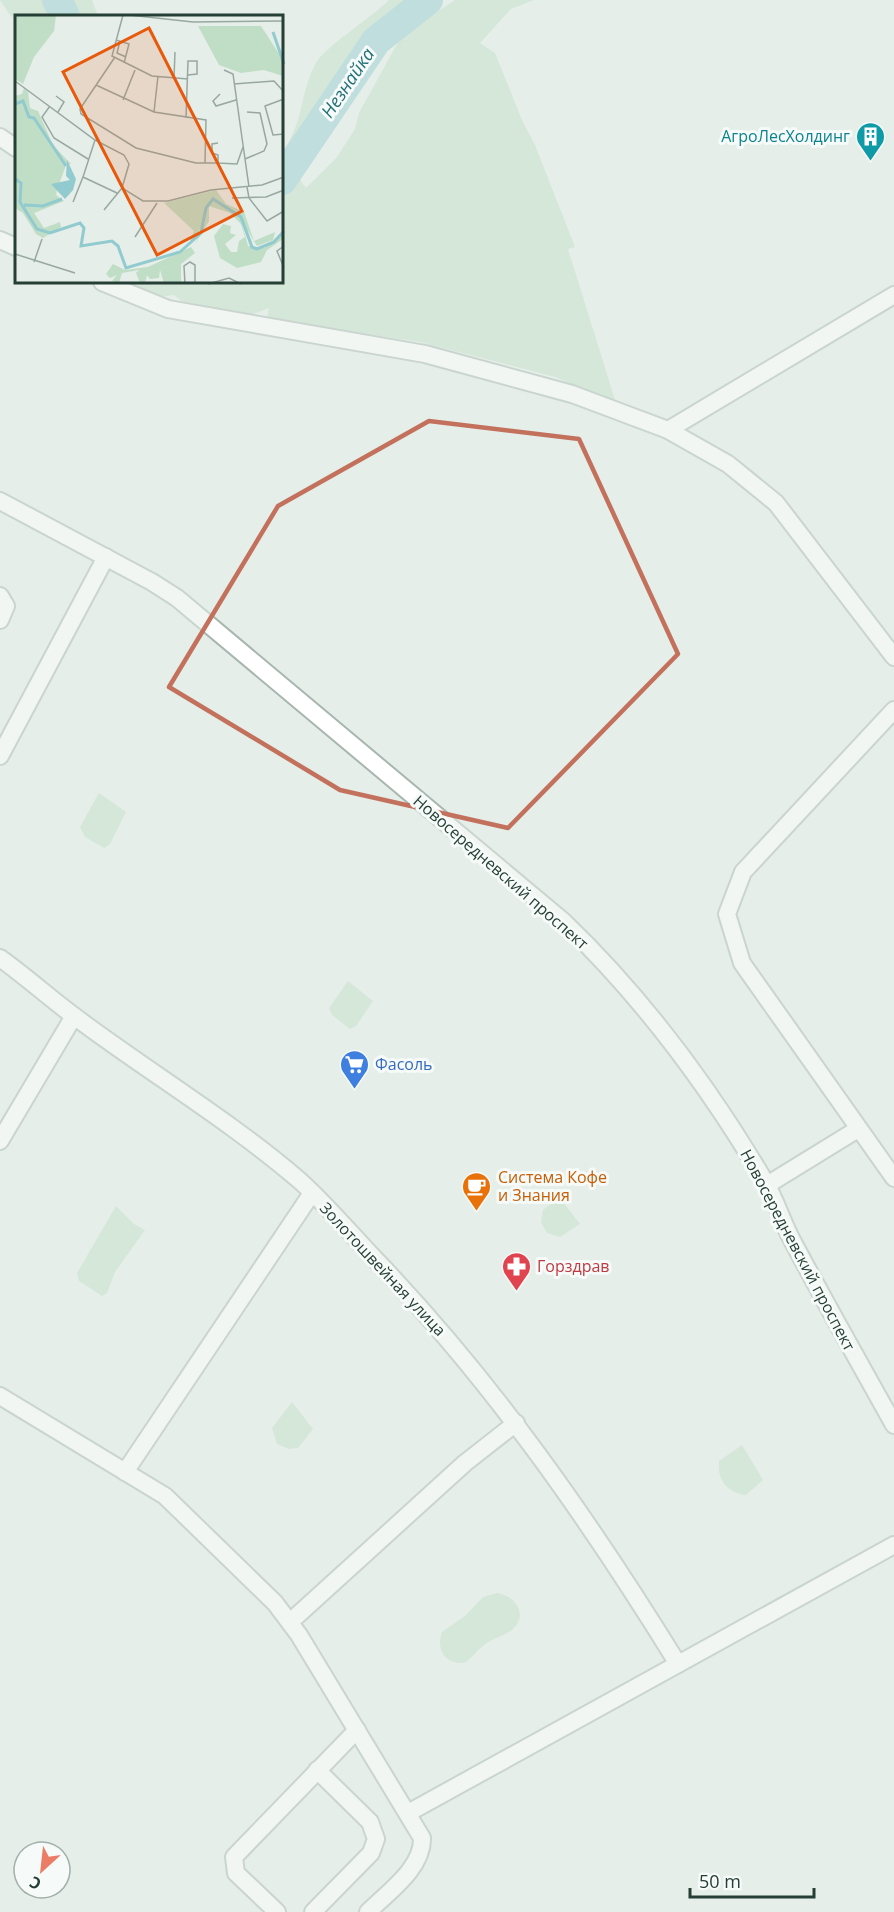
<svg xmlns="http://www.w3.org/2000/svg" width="894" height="1912" font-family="'Open Sans',sans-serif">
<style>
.green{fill:#c0ddc6}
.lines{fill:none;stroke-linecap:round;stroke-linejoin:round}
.river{stroke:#91cacf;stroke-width:30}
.minor-casing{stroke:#a8b6b0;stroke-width:20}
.minor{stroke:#fff;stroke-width:16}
.marked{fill:none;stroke:#c3715c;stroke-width:4.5;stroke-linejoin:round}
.labels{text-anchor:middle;stroke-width:6;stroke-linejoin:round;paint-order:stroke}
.culture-label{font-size:16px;fill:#0d838f;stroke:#f6faf8;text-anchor:end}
.street-label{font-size:16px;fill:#253f36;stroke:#f6faf8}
.shop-label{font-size:16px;fill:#366cbe;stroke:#f6faf8;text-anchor:start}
.food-label{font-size:16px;fill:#c56008;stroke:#f6faf8;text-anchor:start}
.health-label{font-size:16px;fill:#be3a42;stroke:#f6faf8;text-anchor:start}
.water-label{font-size:18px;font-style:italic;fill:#227078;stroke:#f6faf8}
.inset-river{fill:none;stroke:#91cacf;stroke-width:3}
.inset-road{fill:none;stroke:#98a8a1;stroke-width:1.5}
.view{fill:#e8590c;fill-opacity:0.15;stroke:#e8590c;stroke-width:3}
.inset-edge{fill:none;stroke:#253f36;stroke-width:3}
</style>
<rect width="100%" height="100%" fill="#e5eee9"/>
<!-- green -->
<g class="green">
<path d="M0 0H92L98 16H16V19L10 15Z"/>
<path d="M389 0H433L406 15 382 48 354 68 327 130 298 177 306 188 337 157 355 129 359 113 402 35 455 0H534L511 9 480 43 495 53 522 120 535 145 575 247 568 249 616 403 555 377 420 342 267 319 269 308 243 318 188 306 174 295 158 297 127 285 126 282H282V152C305 122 299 92 317 61 327 46 373 16 389 0Z"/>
<path d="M99 793 126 812 110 844 104 848 85 837 80 827Z"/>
<path d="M348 981 373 1001 356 1026 350 1029 332 1015 329 1008Z"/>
<path d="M559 1197 580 1224 560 1237 547 1233 541 1222 543 1210Z"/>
<path d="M116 1206 134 1224 145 1230 115 1272 107 1293 102 1296 79 1281 77 1273Z"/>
<path d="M292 1402 313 1429 298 1448 289 1449 277 1444 272 1428Z"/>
<path d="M742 1445 763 1480 746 1495C727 1493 717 1480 719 1461Z"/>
<path d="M497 1593C514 1595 529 1614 513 1629 505 1636 493 1638 484 1645 477 1650 472 1659 464 1663 444 1664 436 1649 442 1632L466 1615 483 1597Z"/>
</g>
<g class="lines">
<!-- river -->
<g class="river">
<path d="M57 0 65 16"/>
<path d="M282 180 376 41 428 0"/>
</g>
<defs>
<g id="minor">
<path d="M0 137 16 148"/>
<path d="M0 240 16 247"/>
<path d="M102 282 168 309 425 354 572 394 668 430 728 464 776 503 894 657"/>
<path d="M668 430 894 295"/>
<path d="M0 501 152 582 177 598 564 922C642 997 709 1087 764 1180 776 1200 782 1222 793 1242 826 1304 860 1364 894 1425"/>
<path d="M0 596 6 606 0 620"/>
<path d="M894 710 743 872 727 914 742 963 894 1178"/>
<path d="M0 756 106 557"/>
<path d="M0 958C28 978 54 1002 82 1022 155 1076 230 1121 299 1180 326 1204 350 1233 375 1259 493 1382 589 1520 678 1664"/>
<path d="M0 1141 74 1016"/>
<path d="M767 1185 858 1129"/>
<path d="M0 1396 165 1496 275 1603 299 1635 422 1838C423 1868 388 1892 368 1912"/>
<path d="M125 1472 312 1193"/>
<path d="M290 1622 465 1463 516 1423"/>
<path d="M408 1813 894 1545"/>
<path d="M277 1912 236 1873 234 1857 357 1730"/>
<path d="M313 1912 371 1853 376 1839 370 1822 317 1770"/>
</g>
</defs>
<!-- minor casing -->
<use href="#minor" class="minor-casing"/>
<!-- minor -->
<use href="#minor" class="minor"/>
</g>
<!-- marked area -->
<path d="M0 0H894V1912H0ZM429 421 579 439 678 654 508 828 340 790 169 687 278 506Z" fill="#e5eee9" fill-opacity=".55" fill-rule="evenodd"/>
<path class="marked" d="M429 421 579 439 678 654 508 828 340 790 169 687 278 506Z"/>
<!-- icons -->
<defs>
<symbol id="building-pin" viewBox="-11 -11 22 30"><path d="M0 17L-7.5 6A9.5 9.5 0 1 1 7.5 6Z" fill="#0f9aa8" stroke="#f6faf8"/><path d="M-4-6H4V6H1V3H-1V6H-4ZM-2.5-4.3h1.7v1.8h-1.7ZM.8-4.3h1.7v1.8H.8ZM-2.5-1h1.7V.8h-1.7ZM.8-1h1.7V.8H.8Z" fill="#fff"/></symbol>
<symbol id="supermarket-pin" viewBox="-11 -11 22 30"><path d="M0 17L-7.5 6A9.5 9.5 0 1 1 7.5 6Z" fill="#3f7fe0" stroke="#f6faf8"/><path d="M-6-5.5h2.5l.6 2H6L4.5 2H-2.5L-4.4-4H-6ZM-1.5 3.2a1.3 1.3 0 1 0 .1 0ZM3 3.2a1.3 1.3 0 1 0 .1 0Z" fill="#fff"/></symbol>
<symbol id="cafe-pin" viewBox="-11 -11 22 30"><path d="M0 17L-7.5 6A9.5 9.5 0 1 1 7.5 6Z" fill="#e8710a" stroke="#f6faf8"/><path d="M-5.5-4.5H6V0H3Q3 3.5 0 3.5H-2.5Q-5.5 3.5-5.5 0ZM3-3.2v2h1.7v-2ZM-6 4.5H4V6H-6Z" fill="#fff"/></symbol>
<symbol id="pharmacy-pin" viewBox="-11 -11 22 30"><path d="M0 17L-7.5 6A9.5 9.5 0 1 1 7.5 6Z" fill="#e0444e" stroke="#f6faf8"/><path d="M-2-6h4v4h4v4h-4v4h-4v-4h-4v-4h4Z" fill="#fff"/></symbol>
</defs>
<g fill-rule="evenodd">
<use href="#building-pin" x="854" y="120" width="33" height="45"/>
<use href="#supermarket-pin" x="338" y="1048" width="33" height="45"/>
<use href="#cafe-pin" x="460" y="1170" width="33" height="45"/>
<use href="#pharmacy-pin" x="500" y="1250" width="33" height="45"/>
</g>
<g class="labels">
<!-- culture labels -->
<g class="culture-label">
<text x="850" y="142">АгроЛесХолдинг</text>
</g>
<!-- street labels -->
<g class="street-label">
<text transform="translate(501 872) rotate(41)" y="6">Новосередневский проспект</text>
<text transform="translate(798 1250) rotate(62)" y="6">Новосередневский проспект</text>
<text transform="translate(383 1269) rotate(47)" y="6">Золотошвейная улица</text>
</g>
<!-- shop labels -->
<g class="shop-label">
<text x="375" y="1070">Фасоль</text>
</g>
<!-- food labels -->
<g class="food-label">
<text x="498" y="1183">Система Кофе<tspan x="498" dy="18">и Знания</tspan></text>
</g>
<!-- health labels -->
<g class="health-label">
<text x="537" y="1272">Горздрав</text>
</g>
<!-- water labels -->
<g class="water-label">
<text transform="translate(348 83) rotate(-56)" y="6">Незнайка</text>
</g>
</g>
<!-- overview -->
<g transform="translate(15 15)">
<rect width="268" height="268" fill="#e5eee9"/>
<path d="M0 0H41L39 16 19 42 8 69 0 64ZM183 11H246L268 45V61L249 55 226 58 204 50ZM9 73 13 77 15 93 23 96 38 130 56 149 51 150 42 175 41 180 49 186 19 198 29 213 45 207 46 212 28 223 21 219 8 198 0 193V81L7 79ZM201 175 211 189 229 197 239 226 260 217 258 225 242 231 226 205 233 231 249 233 268 217V224L252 235 246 247 222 253 205 243 199 221 208 209 216 211 215 218 221 220 210 229 216 237H222L224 226 230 222 226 209 215 198 194 191V206L180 229 190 207V194L187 212 175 227 179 216 149 188ZM176 232 180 238 166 249V268H149L145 255 144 263 135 264 132 260 130 268H125L121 258 124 255 107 258 104 268 97 266 102 260 95 263 91 259 98 249 110 255 133 252Z" fill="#c0ddc6"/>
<path d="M52 145 61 164 58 175 50 184 36 169 55 165 51 161Z" fill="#91cacf"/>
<path class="inset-river" d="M258 17 269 49M0 89 8 86 14 102 19 103 51 151M0 164 6 168 5 187 22 214 35 218 65 208 69 213 66 231 97 226 103 231 111 253 165 237 186 218 191 193 198 184 226 202 237 232 242 234 259 227 269 216M9 190 28 191 47 184"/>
<path class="inset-road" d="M108 0 97 41 137 61 173 64M114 0 178 7 269 6M101 25 114 29 109 48M105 26 102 38 111 42M100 42 65 94 66 99 121 133 181 148H203V140L197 138V129L203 128M209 55 218 59 230 144M159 63 160 37M0 66 80 125 109 140 114 149 107 173 128 186H153L196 175 247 170 269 162M219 69 259 66 269 77M81 70 139 97 191 105 190 148M205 79 198 86 201 91 221 85M41 81 49 87 43 97M269 84 250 91 258 120 269 119M108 85 120 55M35 91 27 102 39 123 73 144M139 97 143 61M232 97 245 98 252 129 249 136 230 144 234 172M171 103 173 46H182V59L173 60M80 125 68 162 102 178M203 148 222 149 228 132M232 172 234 183 252 206 269 196M217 183 251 182 269 175M58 187 68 162M89 195 107 173M120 222 142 188M269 231 262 236 269 253M0 239 60 258M19 247 27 224M170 269 169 251 175 247 180 250V269M193 269 214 263 226 269"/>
<path class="view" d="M134 13 227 196 142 240 48 57Z"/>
<rect width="268" height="268" class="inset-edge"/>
</g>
<!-- north arrow -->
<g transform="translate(42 1870) rotate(207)"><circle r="28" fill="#f6faf8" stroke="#a2afaa" stroke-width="1.5"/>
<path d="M0-4.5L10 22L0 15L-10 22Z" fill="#eb7d66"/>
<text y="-9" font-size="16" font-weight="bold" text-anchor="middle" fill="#253f36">С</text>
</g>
<!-- scale -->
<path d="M690 1888v9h124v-9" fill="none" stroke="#253f36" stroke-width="3"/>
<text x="699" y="1888" font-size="18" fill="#253f36" stroke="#f6faf8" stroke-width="4.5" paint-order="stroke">50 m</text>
</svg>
